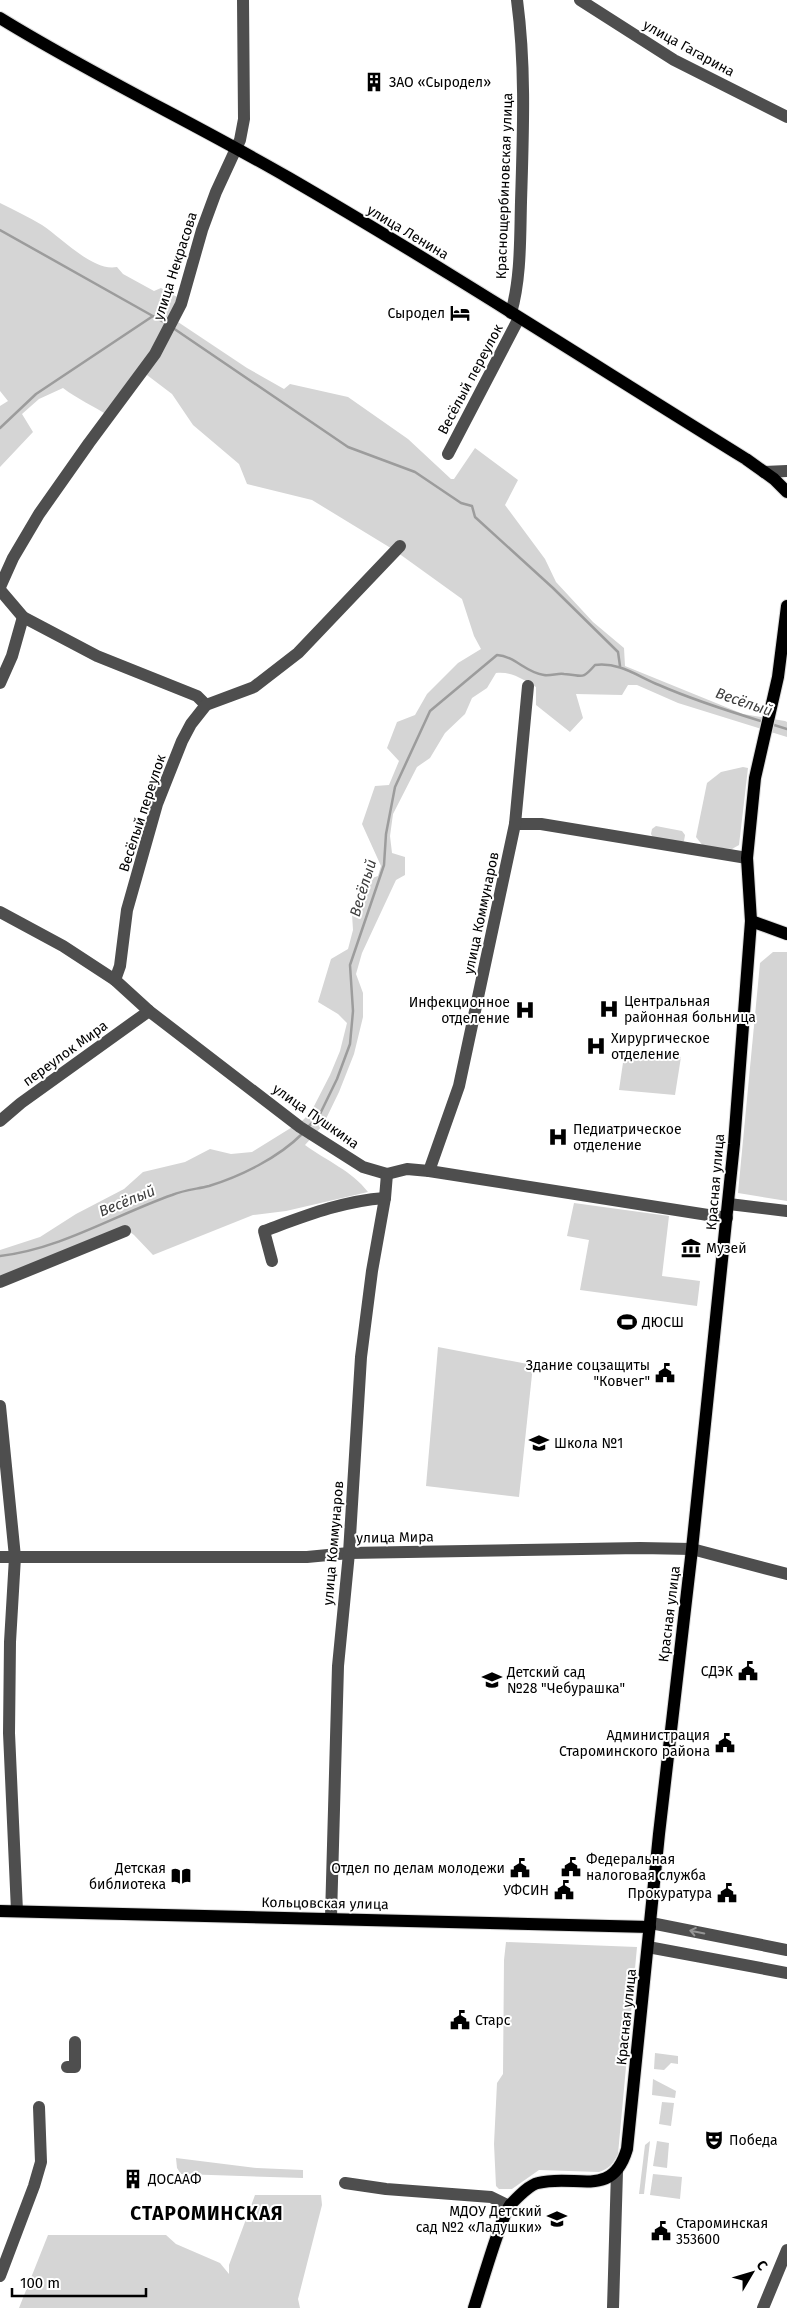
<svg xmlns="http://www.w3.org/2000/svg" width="787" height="2308" font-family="'Fira Sans',sans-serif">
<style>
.green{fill:#d5d5d5}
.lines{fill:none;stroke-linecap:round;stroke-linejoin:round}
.stream{stroke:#9c9c9c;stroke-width:2.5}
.major-casing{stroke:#dbdbdb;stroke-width:14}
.minor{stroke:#4e4e4e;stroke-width:12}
.major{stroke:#000;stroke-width:12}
.oneway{stroke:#959595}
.labels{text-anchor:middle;stroke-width:4;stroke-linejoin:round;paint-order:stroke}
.street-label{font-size:14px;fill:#000;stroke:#fff}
.poi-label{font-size:14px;fill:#000;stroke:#fff;text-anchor:start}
.water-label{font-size:15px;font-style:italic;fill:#3d3d3d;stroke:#fff}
.district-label{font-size:19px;font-weight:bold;letter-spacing:1px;fill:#000;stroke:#fff}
</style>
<rect width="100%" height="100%" fill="#fff"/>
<!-- green -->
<g class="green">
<path d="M0 203C14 210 29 217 42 225 62 238 93 272 117 267L123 274 154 291 161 288 177 297 175 320 247 368 284 389 290 384 348 397 408 439 451 479H454L475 448 518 480 505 505 545 559 556 582 593 622 624 648 625 666 743 714 785 721 787 722V737L678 703 637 685H628L622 695 576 694 583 718 570 732 536 705V687C524 680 511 671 496 673L487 688 472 698 465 714 445 733 430 758 417 767 393 814 390 836 392 853 405 857V875L396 880 362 953 356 974 363 993V1017L354 1054 339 1092 323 1125 305 1145C327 1161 352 1171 368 1192L286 1211 253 1215 153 1255 134 1235 125 1228 0 1277V1250L40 1237 76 1214 124 1189 143 1172 185 1162 210 1149 231 1154 252 1152 302 1121 311 1112 330 1075 340 1051 347 1023 338 1014 318 1002 331 959 348 949 353 930 352 914 361 882 378 876 381 866 362 824 375 786 389 785 399 761 387 748 397 722 415 715 427 694 458 663 481 649 474 636 462 599 394 550 312 500 247 484 239 464 193 425 172 394 143 372 109 416C94 406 77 399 63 388L39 399 22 414 33 432 0 467V406L8 401 0 391Z"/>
<path d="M743 767 748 768 739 845 732 849 703 846 696 837 707 783 721 772Z"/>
<path d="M656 826 682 831 685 835 684 841 680 843 653 838 651 834 652 829Z"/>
<path d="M773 952H787V1201L738 1193 760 963Z"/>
<path d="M625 1049 681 1057 675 1095 619 1090Z"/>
<path d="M574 1203 669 1216 662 1276 700 1281 697 1306 580 1290 589 1240 567 1236Z"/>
<path d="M438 1347 533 1365 519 1497 426 1486Z"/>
<path d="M506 1942 637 1947 618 2154C613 2164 609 2169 599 2172L539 2170 512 2189H499L496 2186 494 2144 497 2083 503 2074 504 1960Z"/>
<path d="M655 2053 678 2056V2064L671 2063 664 2070 654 2069Z"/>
<path d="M653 2079 676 2091 675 2098 652 2095Z"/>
<path d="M662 2102 674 2103 671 2126 659 2124Z"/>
<path d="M650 2141 644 2194H639L645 2145Z"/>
<path d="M657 2141 669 2143 667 2168 653 2166Z"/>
<path d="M176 2158 257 2168 303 2170V2178L181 2174 177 2168Z"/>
<path d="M653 2174 682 2177 680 2199 650 2195Z"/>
<path d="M255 2195H321L322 2205 298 2299 300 2308H19L48 2235H166L176 2244 220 2263 229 2274V2265Z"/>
</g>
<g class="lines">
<!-- stream -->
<g class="stream">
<path d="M0 230 167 324"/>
<path d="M173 328 348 447 415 472 461 503 472 506 475 517 553 588 618 652 620 666"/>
<path d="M0 428 36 394 153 316"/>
<path d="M771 724 787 729"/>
<path d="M307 1128 319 1116 337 1079 350 1044 353 1011 350 965 384 865 386 834 395 787 430 711 497 655C515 656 526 673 544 675 551 676 558 673 564 674 583 675 581 681 595 665 620 662 637 676 659 685 693 700 728 711 764 722"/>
<path d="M0 1256C61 1249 115 1215 172 1195 184 1190 197 1189 209 1186 241 1176 278 1158 302 1134"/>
</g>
<defs>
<g id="major">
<path d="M0 18C94 76 194 123 289 178 444 268 594 365 746 459L774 479 787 492"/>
<path d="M751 921 787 934"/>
<path d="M0 1911 650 1927"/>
<path d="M474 2308C480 2290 502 2213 511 2204 518 2197 529 2185 538 2183 576 2173 612 2200 627 2149L659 1834 692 1549 734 1144 751 921 747 858 755 778 778 677 787 606"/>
</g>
</defs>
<!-- major casing -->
<use href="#major" class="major-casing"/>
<!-- minor -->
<g class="minor">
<path d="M580 0 674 60 787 117"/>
<path d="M511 313C521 278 520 239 521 202 523 135 526 67 517 0"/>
<path d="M448 454 519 318"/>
<path d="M764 472 787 471"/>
<path d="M0 587 13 558 39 514 89 443 155 354 181 304 202 230 216 192 240 140 244 119 243 0"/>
<path d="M0 590 23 617 97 656 197 696 206 705"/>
<path d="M0 683 12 656 23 617"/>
<path d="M515 824H541L747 858"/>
<path d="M0 912 63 946 115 980 149 1011 300 1127 363 1167 387 1174 407 1169 429 1171 727 1218"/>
<path d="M115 980 120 966 127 910 157 804 182 741 191 724 206 705 254 687 298 653 400 546"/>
<path d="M0 1121 21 1103 149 1011"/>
<path d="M429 1171 459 1086 515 824 528 686"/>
<path d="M729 1204 787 1211"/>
<path d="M272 1261 264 1231C305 1216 342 1201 385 1198"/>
<path d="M0 1282 125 1231"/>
<path d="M0 1406 15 1557 10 1642 9 1733 17 1911"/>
<path d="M0 1557H307L349 1553 640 1548 692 1549 787 1574"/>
<path d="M331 1917 338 1666 349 1553 361 1357 372 1271 385 1198 387 1174"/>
<path d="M651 1923 787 1950"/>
<path d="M648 1947 787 1973"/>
<path d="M67 2067H75V2042"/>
<path d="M345 2183 386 2189 491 2197 509 2206"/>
<path d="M0 2276 34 2186 41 2162 39 2107"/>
<path d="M613 2308 617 2171"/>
<path d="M763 2308 787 2250"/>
</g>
<!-- major -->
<use href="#major" class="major"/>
</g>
<!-- one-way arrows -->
<defs><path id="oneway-shaft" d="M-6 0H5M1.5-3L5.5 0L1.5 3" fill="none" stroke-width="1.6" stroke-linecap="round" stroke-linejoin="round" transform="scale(1.25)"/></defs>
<use class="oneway" href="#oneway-shaft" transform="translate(697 1932) rotate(-169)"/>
<!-- icons -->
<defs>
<symbol id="building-bare" viewBox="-9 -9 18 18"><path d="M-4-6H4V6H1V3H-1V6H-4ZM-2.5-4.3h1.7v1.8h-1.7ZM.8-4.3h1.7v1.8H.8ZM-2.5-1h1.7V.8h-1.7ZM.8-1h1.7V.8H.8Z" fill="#000" stroke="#fff" stroke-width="2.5" paint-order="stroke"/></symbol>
<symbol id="hotel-bare" viewBox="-9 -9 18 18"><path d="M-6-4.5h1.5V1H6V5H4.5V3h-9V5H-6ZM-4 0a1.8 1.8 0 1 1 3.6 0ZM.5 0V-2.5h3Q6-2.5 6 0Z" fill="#000" stroke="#fff" stroke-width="2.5" paint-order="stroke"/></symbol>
<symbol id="hospital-bare" viewBox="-9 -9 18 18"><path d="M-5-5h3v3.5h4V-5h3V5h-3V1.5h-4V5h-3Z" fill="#000" stroke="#fff" stroke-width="2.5" paint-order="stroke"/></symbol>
<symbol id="museum-bare" viewBox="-9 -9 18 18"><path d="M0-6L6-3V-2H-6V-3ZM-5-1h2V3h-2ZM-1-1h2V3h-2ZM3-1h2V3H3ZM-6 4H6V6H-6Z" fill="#000" stroke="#fff" stroke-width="2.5" paint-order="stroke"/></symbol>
<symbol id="stadium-bare" viewBox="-9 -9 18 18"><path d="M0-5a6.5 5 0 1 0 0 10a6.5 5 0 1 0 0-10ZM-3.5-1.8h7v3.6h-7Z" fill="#000" stroke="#fff" stroke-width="2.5" paint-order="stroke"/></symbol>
<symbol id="civic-bare" viewBox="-9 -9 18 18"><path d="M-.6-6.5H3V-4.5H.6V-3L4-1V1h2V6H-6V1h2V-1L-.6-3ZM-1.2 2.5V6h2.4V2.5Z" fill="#000" stroke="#fff" stroke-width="2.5" paint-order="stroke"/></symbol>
<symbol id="school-bare" viewBox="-9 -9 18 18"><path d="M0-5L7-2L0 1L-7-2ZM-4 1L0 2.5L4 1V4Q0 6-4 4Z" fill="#000" stroke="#fff" stroke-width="2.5" paint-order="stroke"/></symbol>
<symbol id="library-bare" viewBox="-9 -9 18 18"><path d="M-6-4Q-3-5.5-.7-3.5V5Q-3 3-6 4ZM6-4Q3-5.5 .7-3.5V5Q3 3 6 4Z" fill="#000" stroke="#fff" stroke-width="2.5" paint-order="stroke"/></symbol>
<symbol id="theatre-bare" viewBox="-9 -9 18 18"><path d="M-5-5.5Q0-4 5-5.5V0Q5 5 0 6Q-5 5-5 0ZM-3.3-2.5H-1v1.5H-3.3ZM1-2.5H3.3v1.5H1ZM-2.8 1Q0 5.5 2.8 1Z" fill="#000" stroke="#fff" stroke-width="2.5" paint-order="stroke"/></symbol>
</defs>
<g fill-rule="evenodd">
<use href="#building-bare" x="360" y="68" width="28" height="28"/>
<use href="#hotel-bare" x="446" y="299" width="28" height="28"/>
<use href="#hospital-bare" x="595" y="995" width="28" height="28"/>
<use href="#hospital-bare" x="511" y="996" width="28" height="28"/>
<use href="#hospital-bare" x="582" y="1032" width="28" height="28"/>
<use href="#hospital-bare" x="544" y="1123" width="28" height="28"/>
<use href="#museum-bare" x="677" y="1234" width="28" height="28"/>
<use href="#stadium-bare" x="613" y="1308" width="28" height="28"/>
<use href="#civic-bare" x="651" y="1359" width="28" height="28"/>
<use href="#school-bare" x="525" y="1429" width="28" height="28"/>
<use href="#civic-bare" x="734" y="1657" width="28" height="28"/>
<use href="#school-bare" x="478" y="1666" width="28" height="28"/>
<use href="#civic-bare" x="711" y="1729" width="28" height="28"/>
<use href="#civic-bare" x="557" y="1853" width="28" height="28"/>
<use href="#civic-bare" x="506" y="1854" width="28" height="28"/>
<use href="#library-bare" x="167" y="1862" width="28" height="28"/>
<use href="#civic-bare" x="550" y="1876" width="28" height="28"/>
<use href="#civic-bare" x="713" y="1879" width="28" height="28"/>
<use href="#civic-bare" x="446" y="2006" width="28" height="28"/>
<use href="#theatre-bare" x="700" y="2126" width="28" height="28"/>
<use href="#building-bare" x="119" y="2165" width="28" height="28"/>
<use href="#school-bare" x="543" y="2205" width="28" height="28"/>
<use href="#civic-bare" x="647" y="2217" width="28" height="28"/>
</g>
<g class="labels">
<!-- street labels -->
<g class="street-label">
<text transform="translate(689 48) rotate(29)" y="5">улица Гагарина</text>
<text transform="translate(504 186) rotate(-88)" y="5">Краснощербиновская улица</text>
<text transform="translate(408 232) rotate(31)" y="5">улица Ленина</text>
<text transform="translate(175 266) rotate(-72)" y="5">улица Некрасова</text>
<text transform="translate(470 379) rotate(-62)" y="5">Весёлый переулок</text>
<text transform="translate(142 813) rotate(-72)" y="5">Весёлый переулок</text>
<text transform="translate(481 913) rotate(-78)" y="5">улица Коммунаров</text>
<text transform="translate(65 1053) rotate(-36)" y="5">переулок Мира</text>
<text transform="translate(316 1116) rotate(35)" y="5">улица Пушкина</text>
<text transform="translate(715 1182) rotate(-85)" y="5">Красная улица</text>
<text transform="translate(395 1537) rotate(-1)" y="5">улица Мира</text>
<text transform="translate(333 1543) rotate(-85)" y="5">улица Коммунаров</text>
<text transform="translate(669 1614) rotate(-83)" y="5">Красная улица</text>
<text transform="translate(325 1903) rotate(1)" y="5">Кольцовская улица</text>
<text transform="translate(626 2017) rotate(-84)" y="5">Красная улица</text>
</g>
<!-- poi labels -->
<g class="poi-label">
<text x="389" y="87">ЗАО «Сыродел»</text>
<text x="445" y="318" text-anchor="end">Сыродел</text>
<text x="624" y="1006">Центральная<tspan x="624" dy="16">районная больница</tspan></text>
<text x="510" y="1007" text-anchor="end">Инфекционное<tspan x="510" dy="16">отделение</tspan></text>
<text x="611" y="1043">Хирургическое<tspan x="611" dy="16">отделение</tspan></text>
<text x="573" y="1134">Педиатрическое<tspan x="573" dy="16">отделение</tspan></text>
<text x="706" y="1253">Музей</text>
<text x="642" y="1327">ДЮСШ</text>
<text x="650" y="1370" text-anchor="end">Здание соцзащиты<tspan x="650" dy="16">"Ковчег"</tspan></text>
<text x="554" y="1448">Школа №1</text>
<text x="733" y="1676" text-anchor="end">СДЭК</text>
<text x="507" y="1677">Детский сад<tspan x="507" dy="16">№28 "Чебурашка"</tspan></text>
<text x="710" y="1740" text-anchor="end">Администрация<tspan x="710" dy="16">Староминского района</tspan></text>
<text x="586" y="1864">Федеральная<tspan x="586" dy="16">налоговая служба</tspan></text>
<text x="166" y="1873" text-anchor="end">Детская<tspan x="166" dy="16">библиотека</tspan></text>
<text x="505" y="1873" text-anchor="end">Отдел по делам молодежи</text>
<text x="549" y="1895" text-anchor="end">УФСИН</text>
<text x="712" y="1898" text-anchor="end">Прокуратура</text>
<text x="475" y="2025">Старс</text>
<text x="729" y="2145">Победа</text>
<text x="148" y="2184">ДОСААФ</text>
<text x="542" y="2216" text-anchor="end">МДОУ Детский<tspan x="542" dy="16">сад №2 «Ладушки»</tspan></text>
<text x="676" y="2228">Староминская<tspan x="676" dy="16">353600</tspan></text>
</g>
<!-- water labels -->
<g class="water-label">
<text transform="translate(744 702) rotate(19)" y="5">Весёлый</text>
<text transform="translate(363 888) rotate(-73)" y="5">Весёлый</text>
<text transform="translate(127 1201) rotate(-22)" y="5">Весёлый</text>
</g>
<!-- district labels -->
<g class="district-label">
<text x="207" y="2220">СТАРОМИНСКАЯ</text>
</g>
</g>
<!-- north arrow -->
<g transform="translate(752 2273) rotate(52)" stroke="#ffffff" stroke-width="4" paint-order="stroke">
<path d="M0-4L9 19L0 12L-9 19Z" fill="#000000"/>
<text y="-8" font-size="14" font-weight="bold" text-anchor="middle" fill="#000000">С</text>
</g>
<!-- scale -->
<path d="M12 2288v8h134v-8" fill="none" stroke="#000000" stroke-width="2.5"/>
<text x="20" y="2288" font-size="15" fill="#000000" stroke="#ffffff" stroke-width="4" paint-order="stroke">100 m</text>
</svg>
